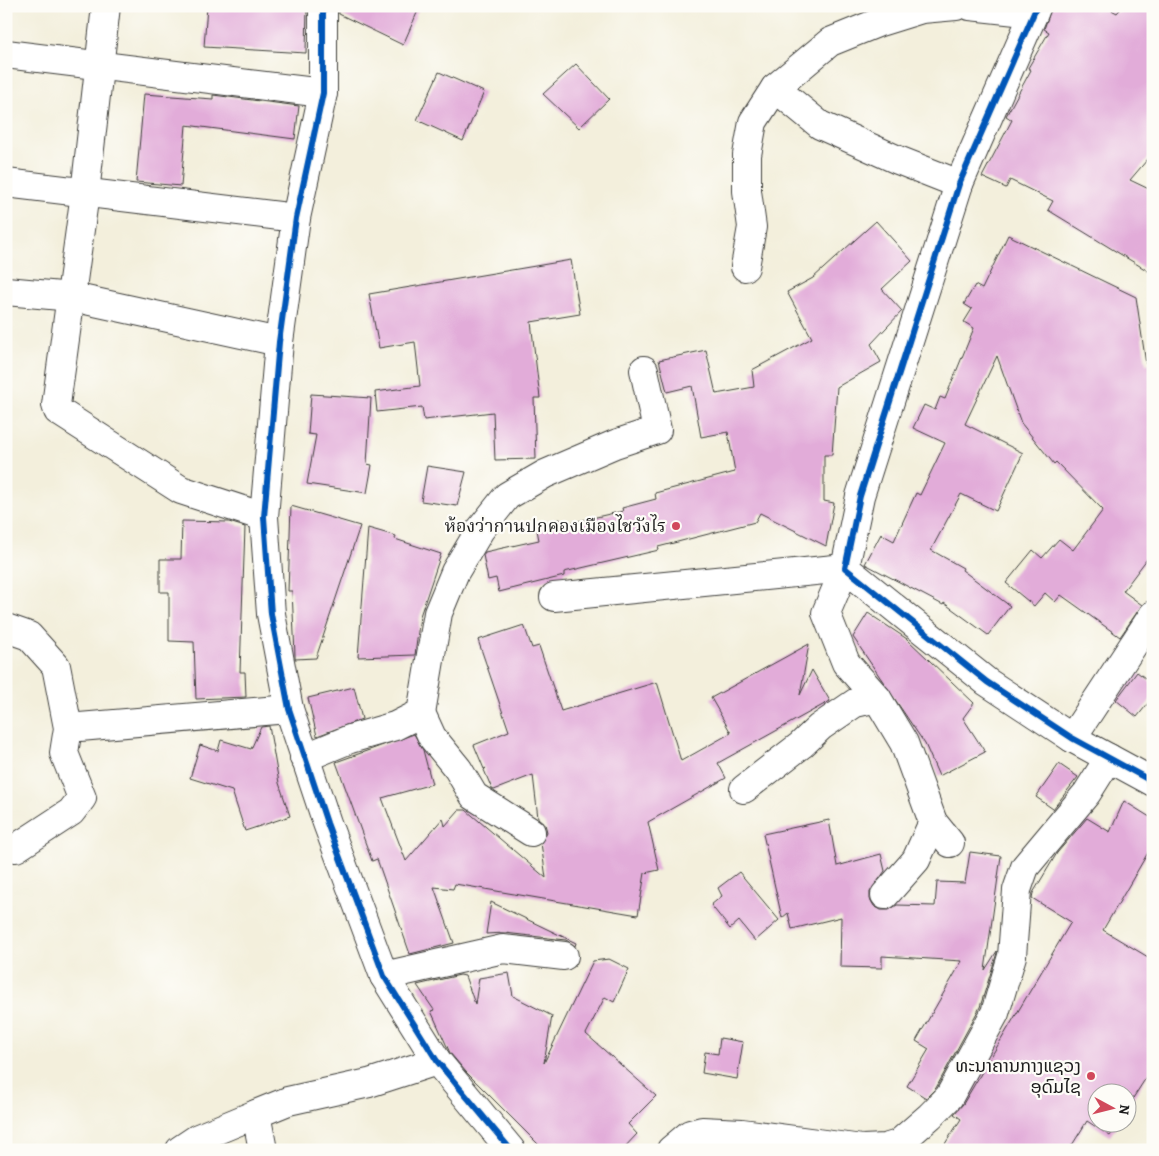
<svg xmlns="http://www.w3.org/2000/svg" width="1159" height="1156" font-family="Alegreya,'Noto Sans Lao','Noto Serif Thai',serif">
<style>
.building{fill:#e2acd9}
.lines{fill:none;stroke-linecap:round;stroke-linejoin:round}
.minor-casing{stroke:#3c3c39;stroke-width:30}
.minor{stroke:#fff;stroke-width:28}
.cycleway-casing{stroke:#fdfcf7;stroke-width:9}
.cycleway{stroke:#0057b8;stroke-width:6}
.poi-dot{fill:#d1495b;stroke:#fdfcf7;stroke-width:2}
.labels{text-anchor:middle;stroke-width:4.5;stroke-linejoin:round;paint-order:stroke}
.poi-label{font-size:18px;fill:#1c1c1c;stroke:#fdfcf7;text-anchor:end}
</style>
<rect width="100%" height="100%" fill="#fdfcf7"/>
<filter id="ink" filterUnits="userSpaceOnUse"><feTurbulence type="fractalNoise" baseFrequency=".02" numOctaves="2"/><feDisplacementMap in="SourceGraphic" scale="10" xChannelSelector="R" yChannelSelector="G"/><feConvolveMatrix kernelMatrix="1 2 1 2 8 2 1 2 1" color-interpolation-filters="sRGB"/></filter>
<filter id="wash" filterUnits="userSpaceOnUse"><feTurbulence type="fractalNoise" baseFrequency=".0096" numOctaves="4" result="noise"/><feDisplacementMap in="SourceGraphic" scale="20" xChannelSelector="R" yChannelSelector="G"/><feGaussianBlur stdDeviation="1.12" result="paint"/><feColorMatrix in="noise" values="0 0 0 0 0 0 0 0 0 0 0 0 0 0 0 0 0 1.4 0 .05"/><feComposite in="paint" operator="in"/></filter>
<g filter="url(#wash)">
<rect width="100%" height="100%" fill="#f3efdc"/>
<g id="blocks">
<!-- building -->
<g class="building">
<path d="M207 6H307L306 53 204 47Z"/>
<path d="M339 6H420L403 45 339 14Z"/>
<path d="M1052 6H1104L1117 13 1123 6H1153V153L1130 180 1153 191V274L1048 210 1053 201 1010 180 1006 188 982 177 1012 120 1006 116 1031 70 1028 68 1049 32 1044 29Z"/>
<path d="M576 64 609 99 579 128 543 94Z"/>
<path d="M439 72 484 92 463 141 417 120Z"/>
<path d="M144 94 213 99V95L299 106 295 139 186 125 181 186 136 182Z"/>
<path d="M876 221 912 261 882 289 902 311 871 344 881 362 837 387 832 455H824V501L834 503 826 546 760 513 755 522 658 547 659 550 564 572V576L499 592 496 578 488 580 483 555 485 552 539 540 536 525 560 519 561 525 623 511 622 508 656 499 655 493 735 472 728 432 701 437 692 386 667 392 659 360 706 350 716 394 754 387 752 370 812 338 787 292 813 278Z"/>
<path d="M1008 235 1136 297 1146 364 1153 363V551L1123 591 1142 605 1120 637 1061 595 1055 602 1045 593 1034 606 1006 583 1033 550 1042 558 1059 539 1073 550 1103 510 1056 462 1054 464 1021 423 997 356 965 424 1023 453 996 511 961 494 931 550 963 568 962 570 1010 606 988 635 944 603 943 605 865 564 881 534 894 541 916 493 920 495 945 443 913 428 924 405 935 410 940 397 945 399 974 328 964 322 972 309 964 304 975 285 982 289Z"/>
<path d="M571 260 580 314 531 322 540 398H534L536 459 495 460 493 412 424 420 422 407 377 412 375 392 420 386 415 342 379 348 369 294Z"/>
<path d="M311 394 371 398 367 464 372 465 367 493 307 484 316 435 308 434Z"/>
<path d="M427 466 466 472 457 506 421 501Z"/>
<path d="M291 506 360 526 316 658 295 659V655L292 591H288Z"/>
<path d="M182 521 229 522 245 527 240 672H245L246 697 196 699 194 642 169 641V592H160V559H181Z"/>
<path d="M368 528 396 536 395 539 441 554 420 616 415 655 358 657Z"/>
<path d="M868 613 907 639 974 703 963 718 985 752 939 776 925 744 853 637Z"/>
<path d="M524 625 532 648 539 646 561 711 657 682 681 761 731 733 711 698 809 644 800 695 812 670 830 701 718 763 726 778 648 822 659 870 645 873 638 915 455 884 453 889 434 887 454 943 410 954 377 859 372 861 336 762 414 734 423 750 432 784 382 798 406 861 443 818 445 826 459 810H466L546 878 541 843 547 832 545 824 538 818 533 775 494 790 492 789 484 770 486 768 484 769 474 745 509 731 478 640Z"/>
<path d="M1137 672 1153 684V697L1137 717 1116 700Z"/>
<path d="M354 687 362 719 317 736 308 698Z"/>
<path d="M269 726 279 783 290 816 245 831 232 791 190 778 200 745 218 751 221 740 251 749 261 727Z"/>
<path d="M1059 764 1078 777 1053 809 1036 797Z"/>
<path d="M1124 801 1153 819V844L1103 930 1153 960V1067L1126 1109V1094H1096V1124H1118L1110 1136 1087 1121 1069 1150H941L961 1119 954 1114 963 1104 1071 922 1032 898 1033 893 1057 853 1087 818 1110 832Z"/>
<path d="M829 820 837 866 881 854 885 871 870 892V899L874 906 881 910H889L897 905 935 906 937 882 965 883 970 852 1001 856 985 970 997 951V953L980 1007 936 1088 926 1098 907 1086 929 1049 916 1041 962 961 882 956V968L840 967 841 917 792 929 788 913 782 918 763 834Z"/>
<path d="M739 872 779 920 755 941 739 921 730 929 711 905 722 896 718 888Z"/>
<path d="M491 902 576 943 575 946 566 940 505 933 486 934Z"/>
<path d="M609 959 629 969 614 1002 605 997 586 1034 656 1096 628 1124 637 1134 622 1150H544L466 1072 450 1053 431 1011 434 1010 417 985 460 975 465 976 475 1004 479 978 509 973 513 996 552 1016 544 1063 593 961Z"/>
<path d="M720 1038 743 1042 737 1079 702 1073 705 1052 718 1054Z"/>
</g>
</g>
</g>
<g filter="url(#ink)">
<use href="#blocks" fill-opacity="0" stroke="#3c3c39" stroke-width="1"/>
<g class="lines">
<defs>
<g id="minor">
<path d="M106 6 85 193 56 405 58 411 181 490 264 517"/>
<path d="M323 6V93L296 218 279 342 264 517 271 614 289 709 327 823 384 976 437 1061 511 1150"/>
<path d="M970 6 1034 13"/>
<path d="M6 54 323 93"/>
<path d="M775 88 820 125 898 160 959 184"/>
<path d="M6 183 296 218"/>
<path d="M745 267 752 227 747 191V155L753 122 775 88 830 42 877 23 922 9 956 6"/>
<path d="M6 291 72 297 279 342"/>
<path d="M554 597 845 568 987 682 1072 738 1153 782"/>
<path d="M6 628 29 636 56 666 68 728 64 753 82 798 71 812 16 848"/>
<path d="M421 713 432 737 458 769 474 796 531 832"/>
<path d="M68 728 289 709"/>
<path d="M1072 738 1153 615"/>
<path d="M304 758 350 739 395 726 421 713 438 613 455 572 480 530 507 496 545 474 615 444 657 430 644 370"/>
<path d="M744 789 801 745 820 727 855 703 877 698"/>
<path d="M950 843 933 822 904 743 877 698 846 663 826 613 845 568 860 496 959 184 1037 6"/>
<path d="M885 895 916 860 933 822"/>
<path d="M384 976 503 949 564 956"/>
<path d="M180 1150 198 1138 256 1114"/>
<path d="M263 1150 256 1114 288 1101 369 1083 437 1061"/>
<path d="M671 1150 690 1134 702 1131 742 1133 862 1149 885 1148 898 1144 930 1116 949 1097 995 1013 1012 956 1017 890 1025 867 1087 793 1109 758"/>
</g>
</defs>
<!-- minor casing -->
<use href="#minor" class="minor-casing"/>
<!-- minor -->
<use href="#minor" class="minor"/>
<defs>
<g id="cycleway">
<path d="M323 6V93L296 218 279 342 264 517 271 614 289 709 327 823 384 976 437 1061 511 1150"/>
<path d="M1037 6 959 184 860 496 845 568 987 682 1072 738 1153 782"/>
</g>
</defs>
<!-- cycleway casing -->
<use href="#cycleway" class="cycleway-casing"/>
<!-- cycleway -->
<use href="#cycleway" class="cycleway"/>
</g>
</g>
<!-- markers -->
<g class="poi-dot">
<circle cx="676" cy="526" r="5"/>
<circle cx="1091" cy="1076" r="5"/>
</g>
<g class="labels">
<!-- poi labels -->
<g class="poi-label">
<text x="666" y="532">ห้องว่ากานปกคองเมืองไชวังไร</text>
<text x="1081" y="1072">ທະນາຄານກາງແຊວງ<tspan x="1081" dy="21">ອຸດົມໄຊ</tspan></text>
</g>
</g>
<!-- margin -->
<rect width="1159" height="1156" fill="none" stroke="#fdfcf7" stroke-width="25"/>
<!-- north arrow -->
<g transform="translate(1112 1108) rotate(97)"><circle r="24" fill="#fdfcf7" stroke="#a3a29f"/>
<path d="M0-4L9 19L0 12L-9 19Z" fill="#d1495b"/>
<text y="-8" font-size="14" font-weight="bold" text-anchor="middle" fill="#1c1c1c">N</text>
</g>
</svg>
